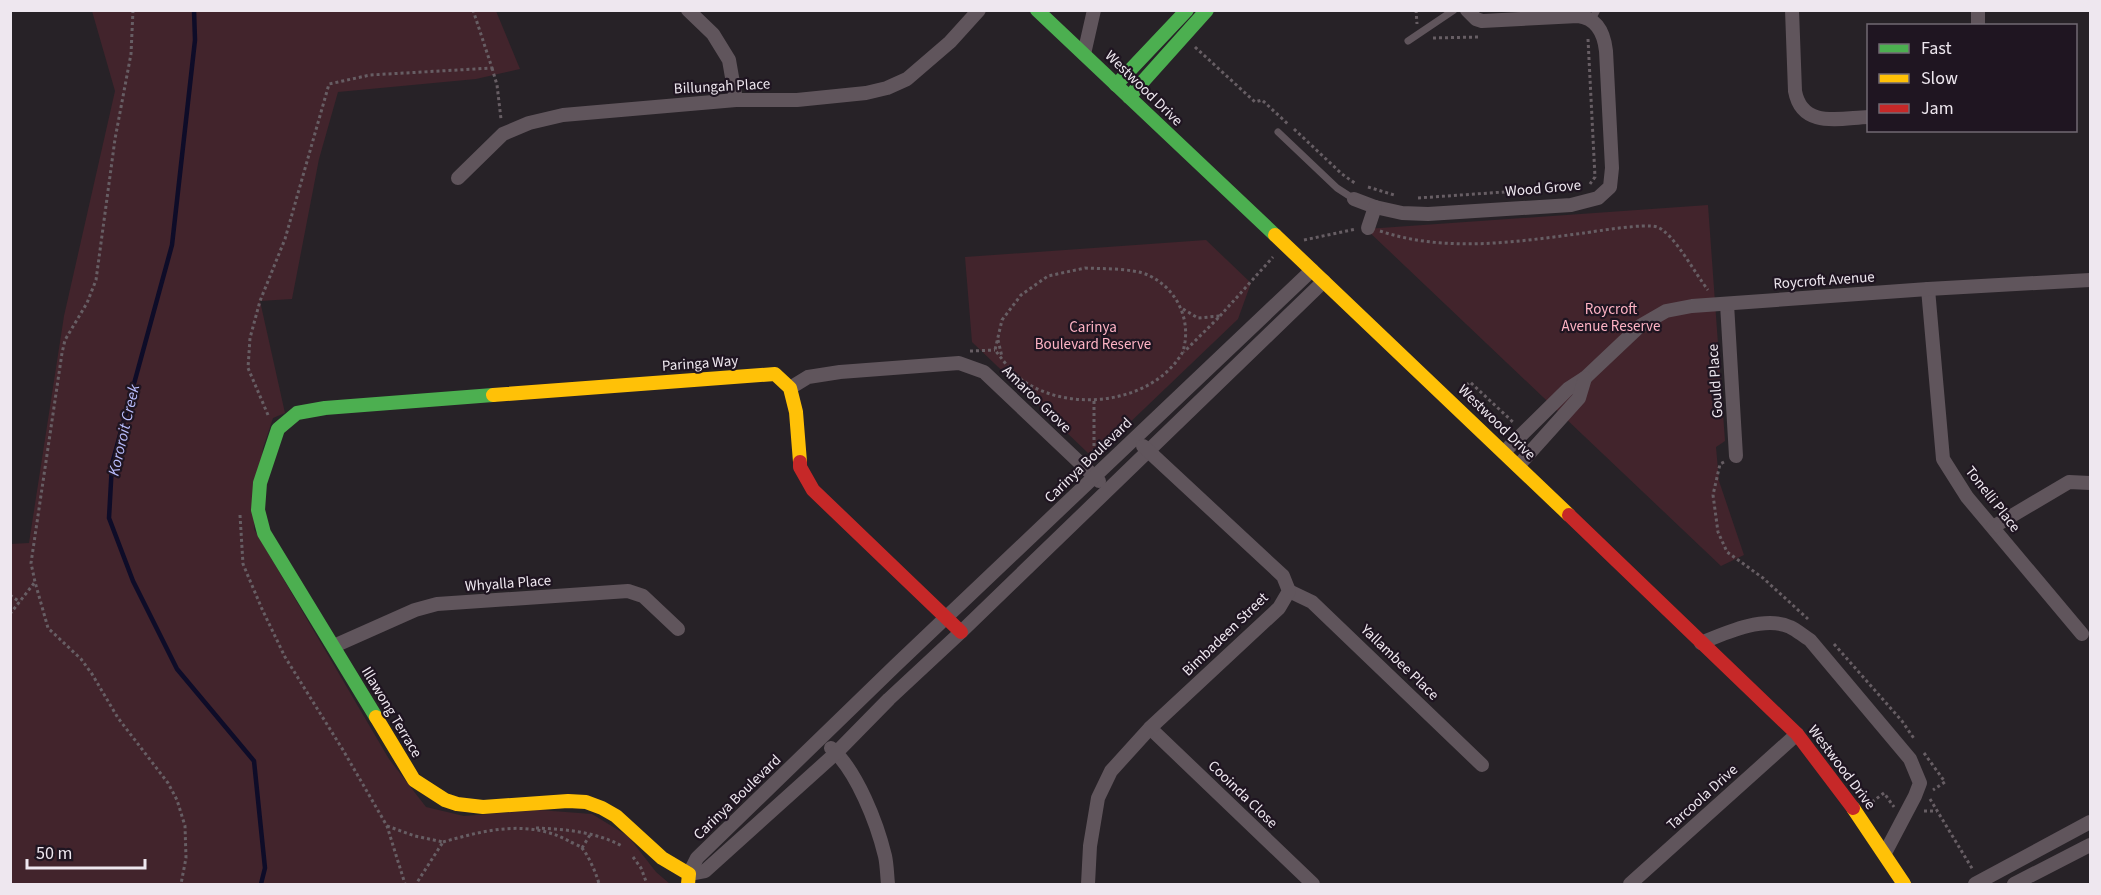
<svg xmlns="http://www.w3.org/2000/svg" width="2101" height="895" font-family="'Source Sans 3',sans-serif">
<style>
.park{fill:#42242c}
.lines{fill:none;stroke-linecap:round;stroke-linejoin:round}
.stream{stroke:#0e0c28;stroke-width:4.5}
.path{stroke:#675e64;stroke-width:3;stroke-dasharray:3 3;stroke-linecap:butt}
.lane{stroke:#60555c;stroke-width:7}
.street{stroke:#60555c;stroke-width:14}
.fast{stroke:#4caf50;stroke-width:14}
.slow{stroke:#ffc107;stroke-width:14}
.jam{stroke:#c62828;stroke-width:14}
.labels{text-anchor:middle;stroke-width:4.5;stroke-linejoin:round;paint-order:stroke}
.street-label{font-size:15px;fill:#eee7ef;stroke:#1f1521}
.park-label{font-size:15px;fill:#feb3c4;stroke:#1f1521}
.water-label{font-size:16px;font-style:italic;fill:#b8bcfc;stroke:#1f1521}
</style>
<rect width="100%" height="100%" fill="#272227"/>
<!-- park -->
<g class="park">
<path d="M92 11H496L520 69 476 79 338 92 319 159 292 299 260 301 285 413 273 418 263 448 254 529 389 759 426 807 464 816 539 810 592 814 628 836 656 872 670 884H11L10 544 29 543 64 316 115 91Z"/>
<path d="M1708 205 1725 441 1716 447 1719 481 1744 555 1721 566 1366 229Z"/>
<path d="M1206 240 1251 283 1238 319 1099 452 1088 453 972 342 965 257Z"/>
</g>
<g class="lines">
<!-- stream -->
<path class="stream" d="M194 10 195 40 172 245 112 464 109 518 133 581 177 669 254 761 265 868 261 884"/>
<!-- path -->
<g class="path">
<path d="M133 10 131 54 115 139 96 280 87 303 65 340 62 353 31 563 35 582 48 628 81 659 92 674 118 718 168 783 177 800 185 826 186 858 181 884"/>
<path d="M1416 10 1417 24"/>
<path d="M1433 38 1480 37"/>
<path d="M1588 39 1595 177 1590 184"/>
<path d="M1195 47 1255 102 1262 100 1289 125"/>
<path d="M492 68 497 85 501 119"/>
<path d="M1294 129 1342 174 1356 184"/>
<path d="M1368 187 1394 195"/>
<path d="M1418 198 1576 187"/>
<path d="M1380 231C1446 253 1516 242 1584 233 1598 231 1646 223 1657 227 1673 232 1696 275 1708 290"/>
<path d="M1304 240 1356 229"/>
<path d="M1085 268C1103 269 1132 268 1148 275 1174 287 1189 314 1185 342 1184 346 1184 351 1181 355 1151 402 1076 412 1030 385 1015 377 1005 363 995 350L1002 320 1021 295 1048 276Z"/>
<path d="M1183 309 1198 318 1220 316 1184 352"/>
<path d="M1220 316 1273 257"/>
<path d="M998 340 1002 357"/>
<path d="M970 351 995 350"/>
<path d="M1462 389 1470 382 1514 423"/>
<path d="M1094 401V456"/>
<path d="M268 415 248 368 250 338 260 301 285 239 329 84 370 75 492 68 473 10"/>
<path d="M1724 462 1720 464 1713 495 1718 532 1727 552 1763 578 1808 619"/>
<path d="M240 515 243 564 262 609 285 657 343 750 387 826 405 884"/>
<path d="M10 595 20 602"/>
<path d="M10 614 35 582"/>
<path d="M1834 644 1902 721 1915 740"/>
<path d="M1924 753 1945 782 1933 790"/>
<path d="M1930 799 1973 870"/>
<path d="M1872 802 1884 793 1894 807"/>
<path d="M1924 811H1937"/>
<path d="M387 826 415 836 443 842 416 884"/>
<path d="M536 828C565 829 596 832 622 846"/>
<path d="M443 842C485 830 528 819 569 841 572 843 578 845 581 847 588 854 597 875 599 884"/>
<path d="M582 848 590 835"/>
<path d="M633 857 641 868 647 884"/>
</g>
<!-- lane -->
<g class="lane">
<path d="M1592 19 1597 10"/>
<path d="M1408 41 1454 10"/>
<path d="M1278 132 1337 188 1354 199"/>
</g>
<!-- street -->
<g class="street">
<path d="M688 10 713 34 729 60 736 100"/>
<path d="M1792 10 1795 91C1802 129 1840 118 1868 117"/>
<path d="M1978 10V26"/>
<path d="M1084 54 1094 10"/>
<path d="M458 178 503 134 529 123 563 115 736 100H797L866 93 887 88 907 79 950 42 979 10"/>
<path d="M1354 199 1375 207 1402 213 1428 214 1571 205 1598 198 1610 187 1612 168 1606 51C1604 33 1597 18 1578 16L1482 21 1476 19 1467 10"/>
<path d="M1368 228 1375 207"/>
<path d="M1928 289 1943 459 1967 497 2082 634"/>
<path d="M1727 304 1736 456"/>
<path d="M790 388 808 377 840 372 959 363 984 372 1099 481"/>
<path d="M1504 452 1568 389 1585 378 1640 326 1666 311 1692 306 1928 289 2090 280"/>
<path d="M1518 466 1579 398 1585 378"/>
<path d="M1993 527 2069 482 2090 483"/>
<path d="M1289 591 1312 602 1482 765"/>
<path d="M1701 643C1725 633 1764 615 1790 627 1797 630 1803 636 1810 640L1910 759 1920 783 1915 796 1885 853"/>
<path d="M334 646 415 610 437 604 628 591 643 596 678 629"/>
<path d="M1150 728 1313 884"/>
<path d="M831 748C857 771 877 823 885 856 887 865 887 875 888 884"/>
<path d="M689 874 705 871 836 753 889 699 961 632 1324 281"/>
<path d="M689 874 697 858 896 665 1312 270"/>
<path d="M1088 884 1090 846 1098 798 1111 771 1150 728 1279 608 1289 591 1283 576 1143 446"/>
<path d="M1630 884 1797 734"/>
<path d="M1975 884 2090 822"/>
<path d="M2014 884 2090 845"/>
</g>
<!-- fast -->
<g class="fast">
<path d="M1037 10 1275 235"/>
<path d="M1116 85 1187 10"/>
<path d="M1129 97 1207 10"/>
<path d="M376 717 264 533 258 510 260 483 278 429 297 413 325 408 493 395"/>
</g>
<!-- slow -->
<g class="slow">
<path d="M1275 235 1569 515"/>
<path d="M493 395 775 374 790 388 796 412 800 462"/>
<path d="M376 717 414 780 445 800 457 804 483 807 568 801 586 802 602 808 616 816 662 858 689 874 688 884"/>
<path d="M1853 808 1904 884"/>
</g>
<!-- jam -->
<g class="jam">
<path d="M800 462V467L813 490 961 632"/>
<path d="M1569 515 1797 734 1853 808"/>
</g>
</g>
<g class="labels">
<!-- street labels -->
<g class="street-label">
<text transform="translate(722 86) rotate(-3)" y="5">Billungah Place</text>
<text transform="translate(1144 88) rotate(44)" y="5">Westwood Drive</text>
<text transform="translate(1543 188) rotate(-5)" y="5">Wood Grove</text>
<text transform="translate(1824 280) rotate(-4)" y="5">Roycroft Avenue</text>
<text transform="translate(700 363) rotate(-4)" y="5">Paringa Way</text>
<text transform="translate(1715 381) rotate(-94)" y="5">Gould Place</text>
<text transform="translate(1037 399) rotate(44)" y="5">Amaroo Grove</text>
<text transform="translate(1497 422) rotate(44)" y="5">Westwood Drive</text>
<text transform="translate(1088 460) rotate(-44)" y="5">Carinya Boulevard</text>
<text transform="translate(1993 499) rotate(52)" y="5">Tonelli Place</text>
<text transform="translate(508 583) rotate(-4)" y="5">Whyalla Place</text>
<text transform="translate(1225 634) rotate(-44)" y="5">Bimbadeen Street</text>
<text transform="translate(1400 662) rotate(44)" y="5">Yallambee Place</text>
<text transform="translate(392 712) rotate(59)" y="5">Illawong Terrace</text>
<text transform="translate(1842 767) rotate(53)" y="5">Westwood Drive</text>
<text transform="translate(1243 794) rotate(44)" y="5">Cooinda Close</text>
<text transform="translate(737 797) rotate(-44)" y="5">Carinya Boulevard</text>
<text transform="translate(1702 797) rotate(-42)" y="5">Tarcoola Drive</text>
</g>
<!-- park labels -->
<g class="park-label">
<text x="1611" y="314">Roycroft<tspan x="1611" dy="17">Avenue Reserve</tspan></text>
<text x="1093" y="332">Carinya<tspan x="1093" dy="17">Boulevard Reserve</tspan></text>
</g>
<!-- water labels -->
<g class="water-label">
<text transform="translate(123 430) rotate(-77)" y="6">Kororoit Creek</text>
</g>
</g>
<!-- border -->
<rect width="2101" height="895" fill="none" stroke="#eee7ef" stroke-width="24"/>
<!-- legend -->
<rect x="1867" y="24" width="210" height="108" fill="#1f1521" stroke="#726973" stroke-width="1.5"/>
<rect x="1879" y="44" width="30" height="9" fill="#4caf50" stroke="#726973" stroke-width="1.5"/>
<text x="1921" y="54" font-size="18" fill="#eee7ef">Fast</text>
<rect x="1879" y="74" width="30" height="9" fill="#ffc107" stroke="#726973" stroke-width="1.5"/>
<text x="1921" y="84" font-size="18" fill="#eee7ef">Slow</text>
<rect x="1879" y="104" width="30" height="9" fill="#c62828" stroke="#726973" stroke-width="1.5"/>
<text x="1921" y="114" font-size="18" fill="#eee7ef">Jam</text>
<!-- scale -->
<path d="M27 859v9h118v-9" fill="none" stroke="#eee7ef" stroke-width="3"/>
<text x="36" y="859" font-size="18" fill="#eee7ef" stroke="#1f1521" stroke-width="4.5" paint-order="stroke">50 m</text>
</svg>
